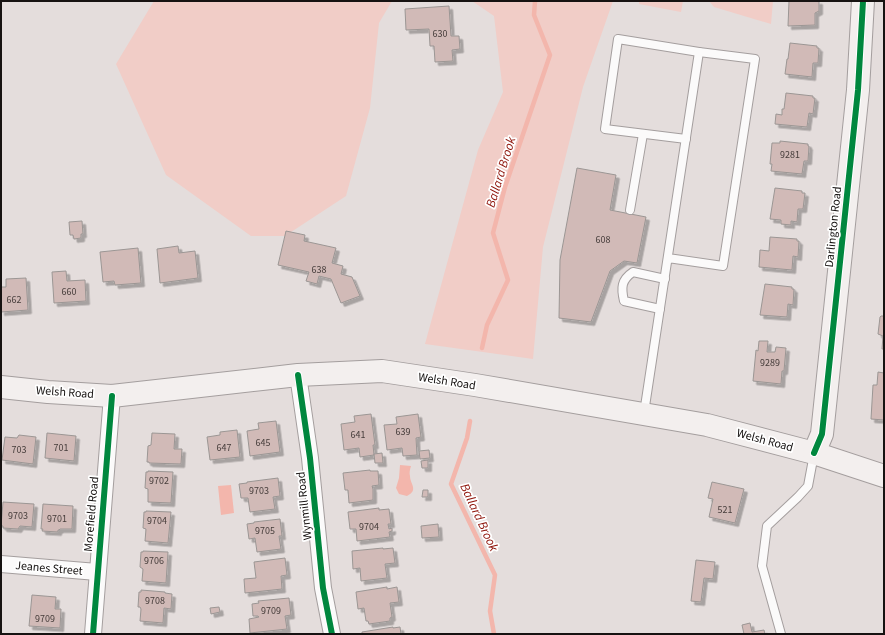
<svg xmlns="http://www.w3.org/2000/svg" width="885" height="635" font-family="'Source Sans 3',sans-serif">
<style>
.green{fill:#f1cdc7}
.water{fill:#f3b6ac}
.lines{fill:none;stroke-linecap:round;stroke-linejoin:round}
.stream{stroke:#f3b6ac;stroke-width:4.5}
.building{fill:#d1bab7;stroke:#9b9694;filter:url(#shadow)}
.lane-casing{stroke:#a49e9e;stroke-width:10}
.street-casing{stroke:#a49e9e;stroke-width:18}
.secondary-casing{stroke:#a49e9e;stroke-width:24}
.lane{stroke:#fbfafa;stroke-width:8}
.street{stroke:#fbfafa;stroke-width:16}
.secondary{stroke:#f3efee;stroke-width:22}
.cycleway-casing{stroke:#fff;stroke-width:8}
.cycleway{stroke:#00873e;stroke-width:6}
.labels{text-anchor:middle;stroke-width:3.5;stroke-linejoin:round;paint-order:stroke}
.number-label{font-size:10px;fill:#453c3a}
.street-label{font-size:12px;fill:#161211;stroke:#fff}
.water-label{font-size:13px;font-style:italic;fill:#8c1006;stroke:#fff}
</style>
<defs>
<filter id="shadow"><feDropShadow dx="3.5" dy="3.5" stdDeviation="0" flood-color="#0004"/></filter>
</defs>
<rect width="100%" height="100%" fill="#e4dddc"/>
<!-- green -->
<g class="green">
<path d="M154 1H392L379 23 370 108 346 196 285 236H251L166 175 116 64Z"/>
<path d="M472 1H613L583 87 543 247 533 359 425 344 478 150 503 92 494 16Z"/>
<path d="M639 1H683L681 12 639 4Z"/>
<path d="M709 1H773L771 24 714 7Z"/>
</g>
<!-- water -->
<g class="water">
<path d="M400 465 411 466C410 469 409 473 410 476 410 484 419 490 407 496L399 494 396 488 399 478Z"/>
<path d="M231 485 234 513 221 515 218 486Z"/>
</g>
<g class="lines">
<!-- stream -->
<g class="stream">
<path d="M482 348 487 325 508 280 493 233 505 187 550 55 534 15 535 1"/>
<path d="M470 421 467 438 451 484 495 575 490 611 494 634"/>
</g>
</g>
<!-- building -->
<g class="building">
<path d="M789 1H819V11L815 13V25L788 26Z"/>
<path d="M449 6 451 36H459L460 49 452 50 453 61 435 62 434 46H430L429 29 406 30 405 9Z"/>
<path d="M790 43 817 46V48H819L818 63H813L812 77 785 74 787 59H788Z"/>
<path d="M786 93 813 96V98H815L813 114 809 113 807 127 775 124 776 114 782 115V109H784Z"/>
<path d="M780 141 808 144V146H809L808 161H804L802 174 771 171 772 164H770L772 143H780Z"/>
<path d="M577 168 616 175 610 210 646 217 637 263 624 261 610 271 591 322 559 318 560 260Z"/>
<path d="M775 188 802 191V193H805L803 209H798L797 222 791 221V225L781 224V220L770 219Z"/>
<path d="M82 221 83 234H81V238L74 239 73 235H70L69 222Z"/>
<path d="M286 231 305 235 304 241 336 248 332 263 343 266 341 274 352 277 360 296 341 303 331 279 319 276 317 284 306 281 309 272 278 265Z"/>
<path d="M770 237 797 239V241H799L798 257 793 256 792 270 759 267 760 250 769 251Z"/>
<path d="M178 246 179 253 195 251 198 278 160 283 157 249Z"/>
<path d="M138 248 141 283 115 285 114 281 103 282 100 252Z"/>
<path d="M66 271 67 281 85 280 86 301 54 303 52 272Z"/>
<path d="M26 278 28 310 1 312V287H6V279Z"/>
<path d="M765 284 792 287V289H794L793 305 788 304 787 317 760 315Z"/>
<path d="M881 316H884V349H882L883 336 878 334 880 317Z"/>
<path d="M759 341H768L767 352H775L776 347 786 348 784 371H782L781 384 753 381 756 350 758 351Z"/>
<path d="M878 372 884 373V420L871 419 873 385H877Z"/>
<path d="M371 414 375 445H373L374 455 360 457 359 448 344 450 341 424 355 422 354 416Z"/>
<path d="M418 414 421 437 416 438 417 455 403 456 402 448 387 450 384 425 397 424 396 417Z"/>
<path d="M276 421 280 452 250 456 247 431 259 429 258 423Z"/>
<path d="M237 430 240 457 210 460 207 437 220 435V432Z"/>
<path d="M47 433 76 436 74 461 45 458Z"/>
<path d="M152 433 175 434 174 449H182L181 464 149 463V462H147L148 446 151 445Z"/>
<path d="M19 435 36 437 33 464 2 460 5 437 17 438Z"/>
<path d="M429 450 430 458 420 459 419 451Z"/>
<path d="M382 453 383 463H375L374 454Z"/>
<path d="M428 460V468H422L421 461Z"/>
<path d="M370 470V471H378L379 485 372 486 373 489V500L349 503 348 490H345L343 473Z"/>
<path d="M148 471 173 472 171 503 148 502V489L145 488 146 472H148Z"/>
<path d="M278 478 280 496 273 497 275 509 250 512 248 498H241L239 484 247 483V482Z"/>
<path d="M712 482 744 489 735 523 709 517 713 499 708 498Z"/>
<path d="M423 490H428V497H422Z"/>
<path d="M3 502 34 504 32 527 20 526 18 529 3 528V526H1Z"/>
<path d="M43 504 73 506 72 529H60L59 530H58V532L42 531 43 529H41Z"/>
<path d="M379 508V510L389 509 391 524H388L389 529 392 528V531L389 532 390 537 357 541 356 529H350L348 512Z"/>
<path d="M146 511 171 512 168 543 145 541 146 529 143 528 144 512H146Z"/>
<path d="M280 519 282 536H279L281 549 257 552 255 538 249 539 247 524 254 523V522Z"/>
<path d="M438 524 439 537 422 538 421 526Z"/>
<path d="M383 548V549L393 548 395 563 385 564 387 578 361 581 360 568 353 569 352 551Z"/>
<path d="M143 551 168 552 166 583 142 581 143 569 140 567 141 552H143Z"/>
<path d="M285 558 287 575 281 576 282 589 245 593 244 579 256 578 254 562Z"/>
<path d="M696 560 715 562 713 579 704 578 701 602 691 601Z"/>
<path d="M387 587V589L397 587 399 602 390 603 392 617 390 618V621L369 624 368 621H366L364 608 358 609 356 592Z"/>
<path d="M141 590 165 592V593L172 594 171 609 164 608 163 623 140 621 141 609 140 607H138L139 592H141Z"/>
<path d="M32 595 56 597 55 609H61L60 628 29 626Z"/>
<path d="M289 598 291 615 285 616 287 629 250 633 249 619 259 617 258 616H253L252 604 259 603 258 601Z"/>
<path d="M219 607 220 612 211 614 210 608Z"/>
<path d="M750 623 752 632 764 630 765 634H743H744L742 625Z"/>
<path d="M393 627V628L400 627 401 634H362V632Z"/>
</g>
<g class="lines">
<defs>
<g id="lane">
<path d="M686 139 605 129 618 39 699 52"/>
<path d="M630 210 643 134"/>
<path d="M660 309 624 301C621 288 621 280 633 272L665 279"/>
<path d="M644 413 699 52 755 59 723 266 668 258"/>
<path d="M781 634 762 566 767 526 798 497 808 486 814 454"/>
</g>
<g id="street">
<path d="M298 375 310 458 323 588 332 634"/>
<path d="M1 564 97 572"/>
<path d="M93 634 112 396"/>
</g>
<g id="secondary">
<path d="M1 387 48 392 112 396 298 375 382 371 475 385 707 425 814 453 884 476"/>
<path d="M814 453 822 434 858 90 863 1"/>
</g>
</defs>
<!-- lane casing -->
<use href="#lane" class="lane-casing"/>
<!-- street casing -->
<use href="#street" class="street-casing"/>
<!-- secondary casing -->
<use href="#secondary" class="secondary-casing"/>
<!-- lane -->
<use href="#lane" class="lane"/>
<!-- street -->
<use href="#street" class="street"/>
<!-- secondary -->
<use href="#secondary" class="secondary"/>
<defs>
<g id="cycleway">
<path d="M298 375 310 458 323 588 332 634"/>
<path d="M814 453 822 434 858 90 863 1"/>
<path d="M93 634 112 396"/>
</g>
</defs>
<!-- cycleway casing -->
<use href="#cycleway" class="cycleway-casing"/>
<!-- cycleway -->
<use href="#cycleway" class="cycleway"/>
</g>
<g class="labels">
<!-- number labels -->
<g class="number-label">
<text x="440" y="37">630</text>
<text x="790" y="158">9281</text>
<text x="603" y="243">608</text>
<text x="319" y="273">638</text>
<text x="69" y="295">660</text>
<text x="14" y="303">662</text>
<text x="770" y="366">9289</text>
<text x="403" y="435">639</text>
<text x="358" y="438">641</text>
<text x="263" y="446">645</text>
<text x="61" y="451">701</text>
<text x="224" y="451">647</text>
<text x="19" y="453">703</text>
<text x="159" y="484">9702</text>
<text x="259" y="494">9703</text>
<text x="725" y="513">521</text>
<text x="18" y="519">9703</text>
<text x="57" y="522">9701</text>
<text x="157" y="524">9704</text>
<text x="369" y="530">9704</text>
<text x="265" y="534">9705</text>
<text x="154" y="564">9706</text>
<text x="155" y="604">9708</text>
<text x="271" y="614">9709</text>
<text x="45" y="622">9709</text>
</g>
<!-- street labels -->
<g class="street-label">
<text transform="translate(833 227) rotate(-84)" y="4">Darlington Road</text>
<text transform="translate(447 381) rotate(9)" y="4">Welsh Road</text>
<text transform="translate(65 392) rotate(4)" y="4">Welsh Road</text>
<text transform="translate(765 440) rotate(15)" y="4">Welsh Road</text>
<text transform="translate(304 506) rotate(-96)" y="4">Wynmill Road</text>
<text transform="translate(91 514) rotate(-85)" y="4">Morefield Road</text>
<text transform="translate(49 568) rotate(5)" y="4">Jeanes Street</text>
</g>
<!-- water labels -->
<g class="water-label">
<text transform="translate(500 172) rotate(-73)" y="5">Ballard Brook</text>
<text transform="translate(480 517) rotate(65)" y="5">Ballard Brook</text>
</g>
</g>
<!-- border -->
<rect width="885" height="635" fill="none" stroke="#161211" stroke-width="4"/>
</svg>
